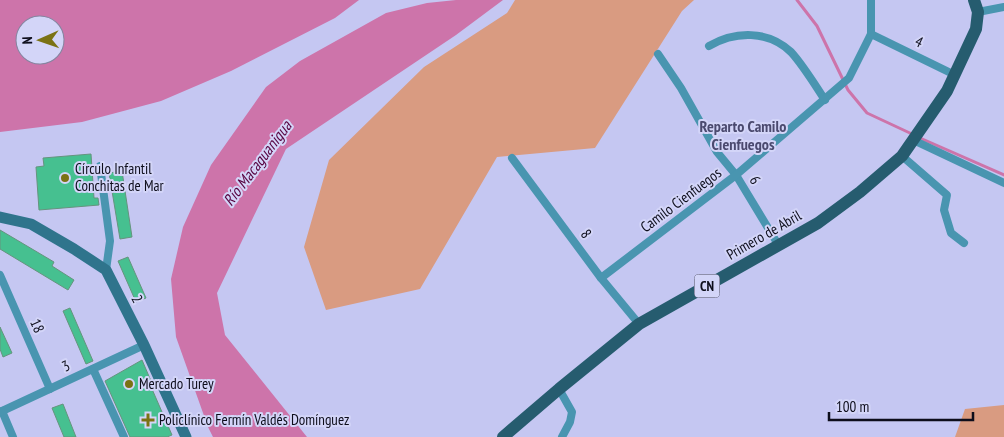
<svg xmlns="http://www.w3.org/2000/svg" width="1004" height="437" font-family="'PT Sans Narrow',sans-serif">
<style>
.green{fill:#d99b81}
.water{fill:#cd74aa;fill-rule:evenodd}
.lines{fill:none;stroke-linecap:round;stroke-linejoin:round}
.stream{stroke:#cd74aa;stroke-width:3}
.building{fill:#46c090;stroke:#65947e}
.street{stroke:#4995b0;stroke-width:8}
.secondary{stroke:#2f748c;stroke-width:11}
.primary{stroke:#265c6f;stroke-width:12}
.poi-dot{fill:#7b7214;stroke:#d3d5f8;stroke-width:2}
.labels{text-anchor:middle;stroke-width:4;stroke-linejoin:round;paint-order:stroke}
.shield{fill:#d3d5f8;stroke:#48495d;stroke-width:1}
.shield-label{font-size:14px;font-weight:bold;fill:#0d0d1b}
.street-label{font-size:15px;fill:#0d0d1b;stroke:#d3d5f8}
.poi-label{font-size:15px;fill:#0d0d1b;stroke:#d3d5f8;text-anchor:start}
.neighbourhood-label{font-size:16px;font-weight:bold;fill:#4b4a6f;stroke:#d3d5f8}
.water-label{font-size:16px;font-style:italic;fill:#57023f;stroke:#d3d5f8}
</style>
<rect width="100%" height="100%" fill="#c5c7f2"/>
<!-- green -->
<g class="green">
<path d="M515 0H694L682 11 595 148 497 157 420 289 326 310 304 247 329 160 424 67 507 13Z"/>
<path d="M1004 405V437H955L965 409Z"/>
</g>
<!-- water -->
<g class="water">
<path d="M0 0H359L335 18 231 71 161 101 82 122 0 132ZM25 25H55V55H25Z"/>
<path d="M456 0H503L456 35 286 149 217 293 225 335 307 437H213L208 427 176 337 171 279 183 227 211 165 266 87 300 61 386 13 427 3Z"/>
</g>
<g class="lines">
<!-- stream -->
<g class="stream">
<path d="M797 0 817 26 848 90 867 113 912 134"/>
<path d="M920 138 1004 175"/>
</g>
</g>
<!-- building -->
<g class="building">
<path d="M91 154 94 198H98L99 205 39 210 36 167 44 166 43 158Z"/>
<path d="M122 171 132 237 120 239 109 173Z"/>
<path d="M0 230 54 262 52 266 74 280 68 290 0 249Z"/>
<path d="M128 257 146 298 136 302 118 261Z"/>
<path d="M70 308 93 361 86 364 63 311Z"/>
<path d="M0 327 12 353 3 357 0 349Z"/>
<path d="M142 360 154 388 152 389 172 435 167 437H130L105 381Z"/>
<path d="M63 404 76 437H64L52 408Z"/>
</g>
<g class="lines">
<!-- street -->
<g class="street">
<path d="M978 12 1004 7"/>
<path d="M871 34 955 75"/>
<path d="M709 46C735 31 768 30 791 52 803 65 815 85 825 100"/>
<path d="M658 54 681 88 717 152 736 175 779 246"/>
<path d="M913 140 1004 183"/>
<path d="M902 156 947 195 944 210 951 233 964 243"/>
<path d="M512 158 601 278 639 324"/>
<path d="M100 166 110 241 106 270"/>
<path d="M0 275 50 389"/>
<path d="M601 278 736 175 849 78 871 34V0"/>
<path d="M93 369 124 437"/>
<path d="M559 389 572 412 570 422 562 437"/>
<path d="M2 411 13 437"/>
<path d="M0 412 144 345"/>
</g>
<!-- secondary -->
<path class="secondary" d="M0 217 31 224 74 249 106 270 144 345 186 437"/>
<!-- primary -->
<path class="primary" d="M503 437 559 389 639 324 818 223 860 192 902 156 947 91 976 29 978 12 974 0"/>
</g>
<!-- markers -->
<g class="poi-dot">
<circle cx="65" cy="178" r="5"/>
<circle cx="129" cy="384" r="5"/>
<path d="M145.5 412.5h5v5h5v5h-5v5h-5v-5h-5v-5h5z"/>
</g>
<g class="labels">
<!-- shield labels -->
<rect class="shield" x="694.5" y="274.5" width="25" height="23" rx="4"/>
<g class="shield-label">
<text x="707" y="291">CN</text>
</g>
<!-- street labels -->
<g class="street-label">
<text transform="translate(919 42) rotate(26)" y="5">4</text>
<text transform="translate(755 180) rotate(59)" y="5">6</text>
<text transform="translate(681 200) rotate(-37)" y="5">Camilo Cienfuegos</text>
<text transform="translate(586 234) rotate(53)" y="5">8</text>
<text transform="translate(764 235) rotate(-30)" y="5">Primero de Abril</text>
<text transform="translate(137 299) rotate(63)" y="5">2</text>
<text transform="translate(37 326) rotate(66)" y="5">18</text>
<text transform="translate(66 366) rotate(-25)" y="5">3</text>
</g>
<!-- poi labels -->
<g class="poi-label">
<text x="75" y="174">Círculo Infantil<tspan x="75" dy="17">Conchitas de Mar</tspan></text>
<text x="139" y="389">Mercado Turey</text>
<text x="159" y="425">Policlínico Fermín Valdés Domínguez</text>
</g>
<!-- neighbourhood labels -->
<g class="neighbourhood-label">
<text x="743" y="132">Reparto Camilo<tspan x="743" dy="18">Cienfuegos</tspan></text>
</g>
<!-- water labels -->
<g class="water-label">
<text transform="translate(257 163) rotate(-53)" y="6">Río Macaguanigua</text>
</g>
</g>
<!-- north arrow -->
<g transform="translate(40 40) rotate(268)"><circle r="24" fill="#d3d5f8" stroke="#8485a0"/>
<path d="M0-4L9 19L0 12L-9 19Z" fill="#7b7214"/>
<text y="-8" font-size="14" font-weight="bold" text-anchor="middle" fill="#0d0d1b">N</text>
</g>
<!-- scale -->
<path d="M829 412v8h144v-8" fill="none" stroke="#0d0d1b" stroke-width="2.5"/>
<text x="836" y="412" font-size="15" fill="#0d0d1b" stroke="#d3d5f8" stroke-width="4" paint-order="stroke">100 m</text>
</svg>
